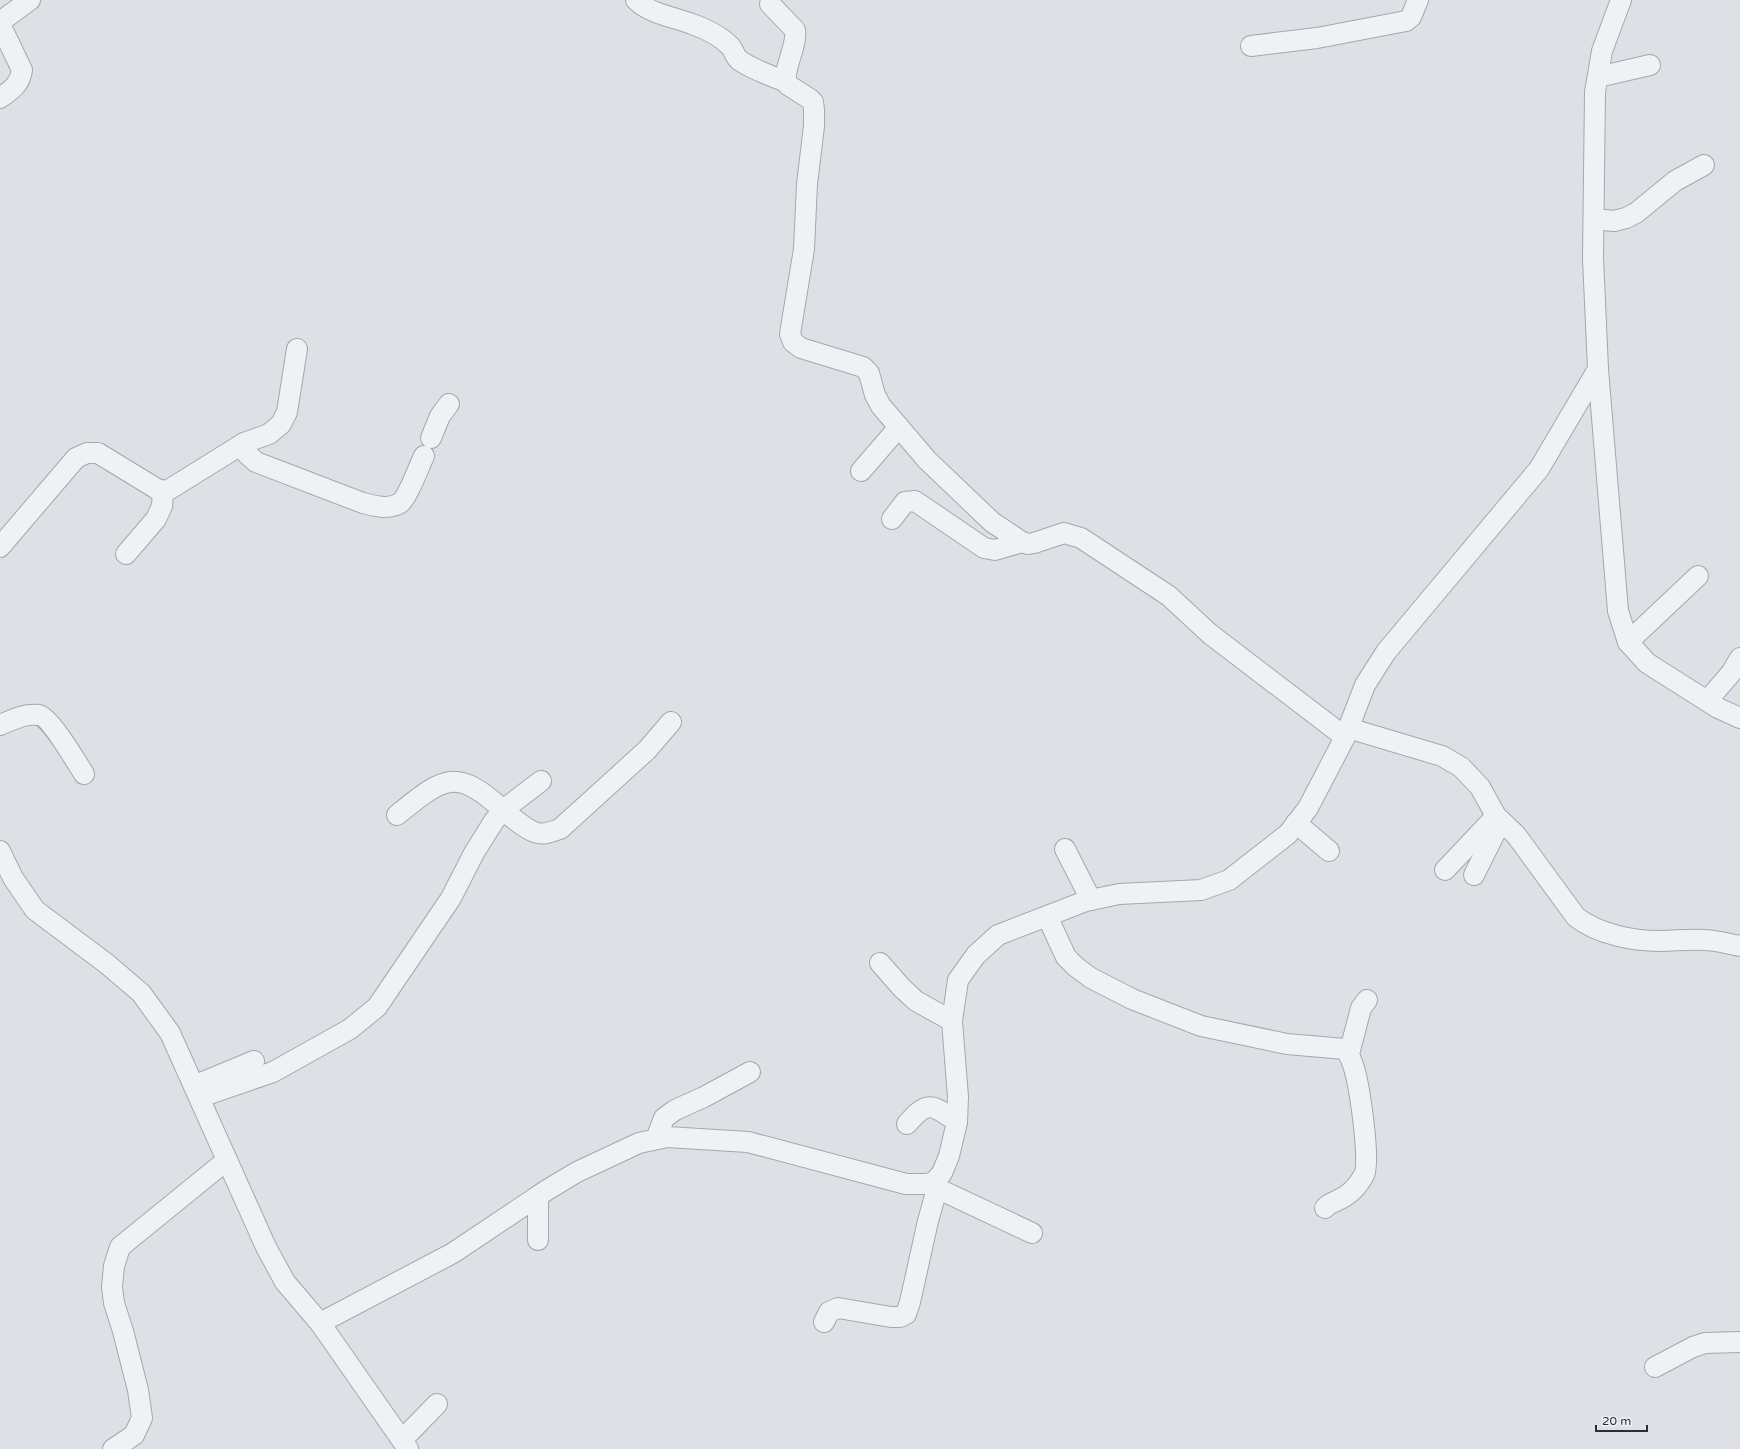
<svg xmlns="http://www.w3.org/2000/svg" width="1740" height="1449" font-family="'Varela Round',sans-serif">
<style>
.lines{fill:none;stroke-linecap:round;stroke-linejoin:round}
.minor-casing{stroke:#a2a8b0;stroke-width:22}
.minor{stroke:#eff2f5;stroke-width:20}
</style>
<rect width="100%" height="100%" fill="#dde1e6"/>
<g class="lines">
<defs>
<g id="minor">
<path d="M636 0C650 14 674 17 692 24 706 29 721 36 731 47 734 51 735 57 739 60 753 70 770 75 786 82"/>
<path d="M1621 0 1602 51 1595 92 1593 258 1598 369 1618 611 1628 642 1647 663 1718 708 1740 718"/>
<path d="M770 4 795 30C798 46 780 74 788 85L810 99 813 102 814 110V126L807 184 804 249 790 334 793 342 801 348 863 367 869 373 875 395 881 406 927 460 992 522 1022 542 1028 544 1034 543 1064 533 1081 538 1169 596 1210 634 1345 737"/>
<path d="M0 22 30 0"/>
<path d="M0 24 22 70C20 85 11 90 0 98"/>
<path d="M1251 46 1317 38 1406 21 1411 17 1418 0"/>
<path d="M1598 77 1650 65"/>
<path d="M1594 219 1614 221 1626 218 1636 213 1675 181 1704 165"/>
<path d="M431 438 440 416 449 404"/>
<path d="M244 443 246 453 256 462 363 503C374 506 389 510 400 503 408 497 419 466 424 456"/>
<path d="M861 471 899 427"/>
<path d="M892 519 905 502 915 501 984 548 995 550 1022 542"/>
<path d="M0 547 76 458 87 453H98L157 489 163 491 170 489 244 443 269 434 281 424 287 412 297 349"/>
<path d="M126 554 156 519 162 506 163 491"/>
<path d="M1628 642 1698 576"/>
<path d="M1707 701 1732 672 1740 658"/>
<path d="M0 725C12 720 25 713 39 715 50 717 77 763 84 774"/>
<path d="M1348 728 1442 756 1461 767 1480 787 1496 816 1516 835 1576 917C1598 934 1632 941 1660 941 1675 941 1689 939 1704 940 1716 940 1728 944 1740 946"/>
<path d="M397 815C443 778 455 766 503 810L541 781"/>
<path d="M1296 823 1329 851"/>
<path d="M1065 849 1091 900"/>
<path d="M0 851 13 878 35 910 107 964 141 993 170 1033 266 1247 285 1282 320 1323 408 1449"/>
<path d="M1445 870 1496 816"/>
<path d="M1474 875 1501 821"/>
<path d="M1047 916 1066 957 1076 967 1091 978 1132 999 1201 1026 1287 1044 1345 1049C1349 1054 1351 1059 1353 1065 1359 1082 1371 1161 1364 1175 1358 1186 1350 1195 1338 1200 1333 1203 1329 1203 1325 1208"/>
<path d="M880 963 902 988 916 1001 952 1021"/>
<path d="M1349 1054 1361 1008 1367 1000"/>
<path d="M196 1085 254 1061"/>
<path d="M200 1097 273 1072 350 1029 377 1007 451 898 474 853 494 821 503 810C512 817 527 831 538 833 545 835 553 831 560 829L647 750 671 722"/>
<path d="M907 1124C928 1099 933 1105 957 1122"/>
<path d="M656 1139 664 1118 675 1110 704 1097 750 1072"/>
<path d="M928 1184 1032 1233"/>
<path d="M538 1196V1240"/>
<path d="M824 1322 829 1312 838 1308 891 1317H900L906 1314 910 1302 928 1221 937 1189"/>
<path d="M320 1323 453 1253 547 1190 577 1172 639 1143 667 1137 748 1142 906 1184H928L935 1181 942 1173 949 1156 957 1122 958 1097 952 1021 958 980 976 955 998 935 1086 901 1119 894 1201 890 1229 880 1288 834 1308 808 1345 737 1365 685 1386 652 1539 469 1598 369"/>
<path d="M1655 1367 1693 1347 1705 1343 1740 1342"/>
<path d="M402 1440 437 1404"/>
<path d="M113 1449 134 1435 142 1418 138 1390 123 1331 114 1303 112 1287 114 1266 120 1247 227 1160"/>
</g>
</defs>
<!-- minor casing -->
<use href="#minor" class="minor-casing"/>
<!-- minor -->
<use href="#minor" class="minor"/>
</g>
<!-- scale -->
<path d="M1596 1425v6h51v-6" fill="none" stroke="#26303d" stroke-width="2"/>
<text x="1602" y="1425" font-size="12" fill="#26303d" stroke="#ecf0f4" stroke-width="3" paint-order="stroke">20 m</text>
</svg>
